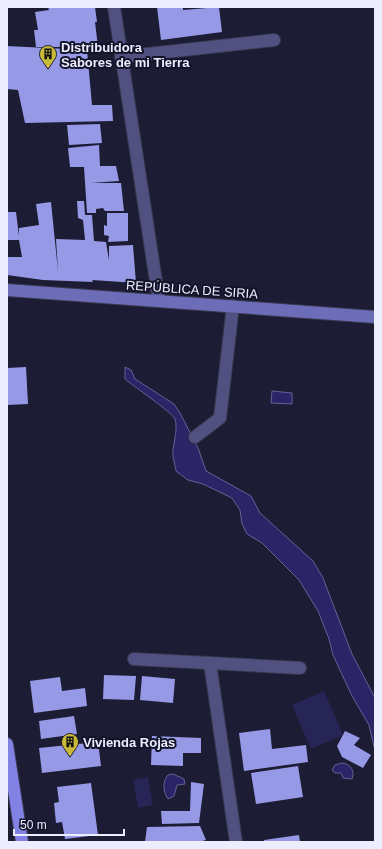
<svg xmlns="http://www.w3.org/2000/svg" width="382" height="849" font-family="Arial,sans-serif">
<style>
.green{fill:#272556}
.water{fill:#2b2567;stroke:#656195}
.building{fill:#9699e6}
.lines{fill:none;stroke-linecap:round;stroke-linejoin:round}
.street-casing{stroke:#393950;stroke-width:14}
.secondary-casing{stroke:#393950;stroke-width:14}
.primary-casing{stroke:#393950;stroke-width:14}
.street{stroke:#505181;stroke-width:12}
.secondary{stroke:#6c6cb9;stroke-width:12}
.primary{stroke:#8281e4;stroke-width:12}
.labels{text-anchor:middle;stroke-width:4;stroke-linejoin:round;paint-order:stroke}
.poi-label{font-size:13px;font-weight:bold;fill:#eceeff;stroke:#13132a;text-anchor:start}
.street-label{font-size:13px;fill:#eceeff;stroke:#13132a}
</style>
<rect width="100%" height="100%" fill="#1c1c34"/>
<!-- green -->
<g class="green">
<path d="M324 691 343 735 311 749 292 705Z"/>
<path d="M148 777 153 805 138 808 133 780Z"/>
</g>
<!-- water -->
<g class="water">
<path d="M125 367 131 370 135 379 174 404 180 413 198 448 206 471 251 496 260 513 313 561 323 578 352 654 375 698V751L369 725 352 696 333 655 329 639 318 611 299 580 262 543 247 534 242 524 240 510 232 498 203 484 188 480 176 471C175 464 172 456 173 450 174 440 178 429 175 419 173 413 133 386 125 379Z"/>
<path d="M272 391 292 393V404L271 403Z"/>
<path d="M342 763C351 764 355 771 352 779L343 778 341 773H335L332 770 335 765Z"/>
<path d="M173 774 184 779 185 784 177 785 174 796 168 799C163 791 162 782 168 775Z"/>
</g>
<!-- building -->
<g class="building">
<path d="M48 7H95L97 22H95L98 47H36L34 30H38L35 12 49 10Z"/>
<path d="M157 7H183V10L219 7 222 32 161 40Z"/>
<path d="M7 46 87 50 92 105H112L113 121 25 123 18 90 7 89Z"/>
<path d="M100 124 102 143 69 145 67 125Z"/>
<path d="M99 145 100 166H116L119 181 91 183H121L124 211H105L103 208 96 209V213H87L84 167H70L68 148Z"/>
<path d="M77 201H84L85 215H92L94 241 106 242 109 260V246L133 245 136 283 92 280 93 282 43 280 7 275V257H22L19 240H7V212H16L19 236V228L39 225 36 204 51 202 58 271 56 239 85 240 83 220 78 218Z"/>
<path d="M107 213H128V241L108 242 109 236 104 235V225L107 226Z"/>
<path d="M26 367 28 404 7 405V368Z"/>
<path d="M104 675 136 676 134 700 103 699Z"/>
<path d="M142 676 175 679 173 703 140 700Z"/>
<path d="M60 677 62 691 85 688 87 706 34 713 30 681Z"/>
<path d="M74 716 77 734 41 739 39 721Z"/>
<path d="M270 729 272 749 306 745 308 762 244 771 239 733Z"/>
<path d="M345 731 360 738 354 745 371 755 363 768 342 757 337 746Z"/>
<path d="M152 736 201 738V753H183V766L151 765Z"/>
<path d="M98 742 101 766 42 773 39 748Z"/>
<path d="M298 766 303 797 256 804 251 773Z"/>
<path d="M191 782 204 784 199 823 162 824 161 811H190Z"/>
<path d="M91 783 98 835 65 839 62 822 56 823 54 803 59 802 57 787Z"/>
<path d="M200 826 206 840 199 842H145L147 827Z"/>
<path d="M299 835 300 842H264V840Z"/>
</g>
<g class="lines">
<defs>
<g id="street">
<path d="M114 7 159 301"/>
<path d="M121 57 274 40"/>
<path d="M195 437 220 418 233 306"/>
<path d="M134 659 300 668"/>
<path d="M210 663 236 842"/>
</g>
<path id="secondary" d="M7 290 375 317"/>
<path id="primary" d="M7 744 22 842"/>
</defs>
<!-- street casing -->
<use href="#street" class="street-casing"/>
<!-- secondary casing -->
<use href="#secondary" class="secondary-casing"/>
<!-- primary casing -->
<use href="#primary" class="primary-casing"/>
<!-- street -->
<use href="#street" class="street"/>
<!-- secondary -->
<use href="#secondary" class="secondary"/>
<!-- primary -->
<use href="#primary" class="primary"/>
</g>
<!-- icons -->
<defs>
<symbol id="building-pin" viewBox="-11 -11 22 30"><path d="M0 17L-7.5 6A9.5 9.5 0 1 1 7.5 6Z" fill="#caba3a" stroke="#13132a"/><path d="M-4-6H4V6H1V3H-1V6H-4ZM-2.5-4.3h1.7v1.8h-1.7ZM.8-4.3h1.7v1.8H.8ZM-2.5-1h1.7V.8h-1.7ZM.8-1h1.7V.8H.8Z" fill="#111"/></symbol>
</defs>
<g fill-rule="evenodd">
<use href="#building-pin" x="38" y="44" width="20" height="27"/>
<use href="#building-pin" x="60" y="732" width="20" height="27"/>
</g>
<g class="labels">
<!-- poi labels -->
<g class="poi-label">
<text x="61" y="52">Distribuidora<tspan x="61" dy="15">Sabores de mi Tierra</tspan></text>
<text x="83" y="747">Vivienda Rojas</text>
</g>
<!-- street labels -->
<g class="street-label">
<text transform="translate(192 289) rotate(4)" y="5">REPÚBLICA DE SIRIA</text>
</g>
</g>
<!-- border -->
<rect width="382" height="849" fill="none" stroke="#eceeff" stroke-width="16"/>
<!-- scale -->
<path d="M14 829v6h110v-6" fill="none" stroke="#eceeff" stroke-width="2"/>
<text x="20" y="829" font-size="12" fill="#eceeff" stroke="#13132a" stroke-width="3" paint-order="stroke">50 m</text>
</svg>
